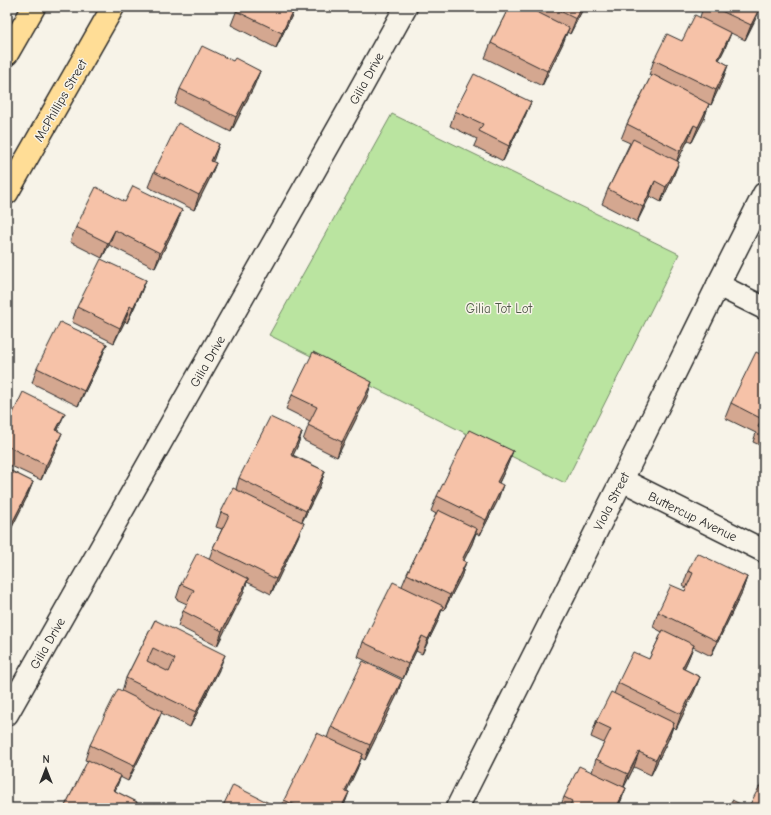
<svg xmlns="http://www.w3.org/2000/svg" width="771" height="815" font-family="'Comic Neue',sans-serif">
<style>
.green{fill:#bae4a0;stroke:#728866}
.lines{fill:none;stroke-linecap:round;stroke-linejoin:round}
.minor-casing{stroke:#2b2b2b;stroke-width:25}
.major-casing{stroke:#2b2b2b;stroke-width:25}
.minor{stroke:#f7f3e8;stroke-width:22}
.major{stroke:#ffdd96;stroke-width:22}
.wall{fill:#d4a790;stroke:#2b2b2b}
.shaded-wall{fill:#ac8876;stroke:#2b2b2b}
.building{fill:#f6c2a8;stroke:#2b2b2b;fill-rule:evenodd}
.labels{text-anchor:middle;stroke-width:3;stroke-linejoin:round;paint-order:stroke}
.street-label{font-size:13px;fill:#2b2b2b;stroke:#f7f3e8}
.park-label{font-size:13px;fill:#4f5948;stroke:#f7f3e8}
</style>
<rect width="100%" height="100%" fill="#f7f3e8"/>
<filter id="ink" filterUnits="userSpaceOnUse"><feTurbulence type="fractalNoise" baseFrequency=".025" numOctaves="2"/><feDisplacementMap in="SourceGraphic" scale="8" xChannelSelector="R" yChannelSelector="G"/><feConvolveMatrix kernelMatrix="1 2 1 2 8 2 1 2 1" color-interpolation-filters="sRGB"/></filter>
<g filter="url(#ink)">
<!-- green -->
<path class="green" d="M392 114 679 254 565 483 269 335Z"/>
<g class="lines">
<defs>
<g id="minor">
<path d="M718 285 764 308"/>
<path d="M622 480 764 551"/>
<path d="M7 714 352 104 406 7"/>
<path d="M457 808 622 480 718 285 764 194"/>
</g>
<g id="major">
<path d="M7 54 34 7"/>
<path d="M7 193 113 7"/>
</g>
</defs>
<!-- minor casing -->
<use href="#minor" class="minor-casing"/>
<!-- major casing -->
<use href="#major" class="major-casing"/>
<!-- minor -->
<use href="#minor" class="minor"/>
<!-- major -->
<use href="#major" class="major"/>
</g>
<!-- wall -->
<g class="wall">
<path d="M238 7H296L276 48 231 25Z"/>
<path d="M509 7H584L570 34 567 32 563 43 542 86 485 58 491 43Z"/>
<path d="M703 7H760L757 16 745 40 731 33 725 48 719 60 728 65 723 79 711 105 709 104 704 119 692 142 688 140 677 161 679 162 673 177 661 202 650 196 637 222 602 204 608 189 630 143 621 139 627 124 651 76 649 75 654 60 682 41 700 17Z"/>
<path d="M233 61 260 71 254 86 231 132 175 104 180 89Z"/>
<path d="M531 102 525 116 503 161 474 146 477 139 450 126 455 111Z"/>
<path d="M219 144 212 162 216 163 210 178 194 210 148 187 154 172Z"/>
<path d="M125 202 182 210 176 225 155 268 109 245 102 258 70 242 76 227Z"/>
<path d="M146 280 140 295 127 323 125 321 114 343 72 322 77 307Z"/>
<path d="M107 344 101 359 78 406 32 383 37 368Z"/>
<path d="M764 356V447L753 442 756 433 725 418 731 403Z"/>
<path d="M292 395 367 397 337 457 303 440 310 421 286 409Z"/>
<path d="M7 426 59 427 58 431 56 448 41 480 7 464Z"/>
<path d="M302 432 297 447 293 455 325 471 320 486 302 522 298 537 271 594 247 582 243 594 217 646 178 626 183 611 187 604 176 599 181 584 209 559 213 548 222 529 216 527 221 512 236 489 239 478Z"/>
<path d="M513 451 507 466 499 483 498 500 480 535 476 533 472 544 464 560 466 562 461 577 444 610 442 609 438 621 422 654 416 651 403 679 358 657 363 642 402 586 407 574 436 514 431 511 437 496Z"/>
<path d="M7 469 33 482 27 497 7 537Z"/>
<path d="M688 571 747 577 742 592 711 656 693 647 688 660 684 669 700 677 694 692 676 729 673 727 669 738 651 775 634 767 624 787 626 788 618 808H560L564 797 592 772 596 759 604 743 591 737 596 722 614 694 618 683 649 659 662 632 653 627 658 612 685 591 686 588 683 586Z"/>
<path d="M155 620 219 670 190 727 161 713 156 726 128 781 120 777 115 791 137 802 135 808H64L88 761 85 760 90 745 122 691 126 678Z"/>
<path d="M402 680 397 695 365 760 361 758 357 769 346 791 349 792 343 808H281L284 800 327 738 331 727Z"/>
</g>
<!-- shaded-wall -->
<g class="shaded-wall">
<path d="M294 7H296L276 48 282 33Z"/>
<path d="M582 7H584L570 34 576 19Z"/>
<path d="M760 7 757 16 745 40 751 25Z"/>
<path d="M569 28 563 43 542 86 547 71Z"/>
<path d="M731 33 725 48 712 74 718 59Z"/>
<path d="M728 65 723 79 711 105 716 90Z"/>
<path d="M260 71 254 86 231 132 236 117Z"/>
<path d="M531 102 525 116 503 161 509 146Z"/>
<path d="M709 104 704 119 692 142 698 127Z"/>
<path d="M694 125 688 140 675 166 680 151Z"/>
<path d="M219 144 214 159 205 176 211 161Z"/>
<path d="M679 162 673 177 661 202 666 187Z"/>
<path d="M216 163 210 178 194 210 199 195Z"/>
<path d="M655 181 650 196 637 222 643 207Z"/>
<path d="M182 210 176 225 155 268 160 253Z"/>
<path d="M115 230 109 245 102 258 108 243Z"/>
<path d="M146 280 140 295 127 323 133 308Z"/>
<path d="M130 306 125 321 114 343 120 328Z"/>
<path d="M107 344 101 359 78 406 84 391Z"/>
<path d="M372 382 367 397 337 457 342 442Z"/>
<path d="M65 413 59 427 51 445 56 430Z"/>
<path d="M302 432 297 447 286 470 291 455Z"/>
<path d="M62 433 56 448 41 480 46 465Z"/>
<path d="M513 451 507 466 492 497 497 482Z"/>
<path d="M325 471 320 486 300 526 306 511Z"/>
<path d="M33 482 27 497 7 537 11 525Z"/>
<path d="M503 485 498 500 480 535 486 520Z"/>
<path d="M304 523 298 537 271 594 276 579Z"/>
<path d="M477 529 472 544 457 574 462 560Z"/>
<path d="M466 562 461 577 444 610 450 595Z"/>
<path d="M747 577 742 592 711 656 717 641Z"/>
<path d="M248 579 243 594 217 646 222 631Z"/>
<path d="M443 606 438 621 422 654 428 639Z"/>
<path d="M422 636 416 651 403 679 408 664Z"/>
<path d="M694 645 688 660 677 683 682 668Z"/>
<path d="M225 655 219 670 190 727 196 712Z"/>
<path d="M700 677 694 692 676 729 681 714Z"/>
<path d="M402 680 397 695 365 760 370 745Z"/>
<path d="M162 711 156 726 128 781 134 766Z"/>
<path d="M674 723 669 738 651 775 656 760Z"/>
<path d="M639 752 634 767 623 789 628 774Z"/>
<path d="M363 754 357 769 340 806 345 791Z"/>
<path d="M121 776 115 791 113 790Z"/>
<path d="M626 788 618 808H616Z"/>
<path d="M349 792 343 808H341Z"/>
</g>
<!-- building -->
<g class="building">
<path d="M238 7H294L282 33 236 11Z"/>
<path d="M509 7H527L569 28 547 71 491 43Z"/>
<path d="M552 7H582L576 19Z"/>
<path d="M713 7H760L751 25Z"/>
<path d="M695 15 731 33 718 59 728 65 716 90 654 60 667 34 682 41Z"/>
<path d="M202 46 233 61 235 58 260 71 236 117 180 89Z"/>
<path d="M474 74 531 102 509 146 479 131 483 124 455 111Z"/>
<path d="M652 74 709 104 698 127 694 125 680 151 627 124Z"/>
<path d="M178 123 219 144 211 161 216 163 199 195 154 172Z"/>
<path d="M633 139 679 162 666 187 655 181 643 207 608 189Z"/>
<path d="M133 186 182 210 160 253 115 230 108 243 76 227 96 187 125 202Z"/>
<path d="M101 259 146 280 133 308 130 306 120 328 77 307Z"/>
<path d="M60 322 107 344 84 391 37 368Z"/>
<path d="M313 352 372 382 342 442 308 425 317 407 292 395Z"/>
<path d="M756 352 764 356V430L758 427 762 419 731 403Z"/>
<path d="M23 392 65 413 56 430 62 433 46 465 7 446V426Z"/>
<path d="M270 417 302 432 291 455 325 471 306 511 239 478Z"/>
<path d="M469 430 513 451 497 482 503 485 486 520 437 496Z"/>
<path d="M7 469 33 482 11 525 7 523Z"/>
<path d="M233 488 304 523 276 579 213 548 229 515 221 512Z"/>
<path d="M438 510 477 529 462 560 466 562 450 595 407 574Z"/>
<path d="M197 553 248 579 222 631 183 611 194 590 181 584Z"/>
<path d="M697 553 747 577 717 641 658 612 671 585 685 591 693 573 688 571Z"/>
<path d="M393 582 443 606 428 639 422 636 408 664 363 642Z"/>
<path d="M155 620 225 655 196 712 126 678ZM153 648 175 659 169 672 147 661Z"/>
<path d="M663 630 694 645 682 668 700 677 681 714 618 683 633 652 649 659Z"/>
<path d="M363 661 402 680 370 745 331 727Z"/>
<path d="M118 689 162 711 134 766 90 745Z"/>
<path d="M611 692 674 723 656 760 639 752 628 774 596 759 611 729 596 722Z"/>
<path d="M317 733 363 754 345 791 349 792 341 808H302L284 800Z"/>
<path d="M88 760 121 776 113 790 137 802 134 808H64Z"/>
<path d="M579 766 626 788 616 808H569L572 801 564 797Z"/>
<path d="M763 780 764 781V808H748Z"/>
<path d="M233 785 279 808H222Z"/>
<path d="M732 800 748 808H728Z"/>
</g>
</g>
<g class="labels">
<!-- street labels -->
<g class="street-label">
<text transform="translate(366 78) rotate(-61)" y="5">Gilia Drive</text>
<text transform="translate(60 100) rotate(-60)" y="5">McPhillips Street</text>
<text transform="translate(207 361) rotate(-60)" y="5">Gilia Drive</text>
<text transform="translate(611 501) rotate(-63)" y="5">Viola Street</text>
<text transform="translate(693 516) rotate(26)" y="5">Buttercup Avenue</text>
<text transform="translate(47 643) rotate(-60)" y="5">Gilia Drive</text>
</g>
<!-- park labels -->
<g class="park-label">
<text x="499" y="313">Gilia Tot Lot</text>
</g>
</g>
<!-- margin -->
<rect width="771" height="815" fill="none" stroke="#f7f3e8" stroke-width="24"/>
<rect x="12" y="12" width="747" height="791" fill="none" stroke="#2b2b2b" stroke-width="1.5" filter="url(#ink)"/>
<!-- north arrow -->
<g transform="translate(46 769)" stroke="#f7f3e8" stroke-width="3" paint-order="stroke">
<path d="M0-3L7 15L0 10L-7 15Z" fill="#2b2b2b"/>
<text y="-6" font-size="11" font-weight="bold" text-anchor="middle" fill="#2b2b2b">N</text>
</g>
</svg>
